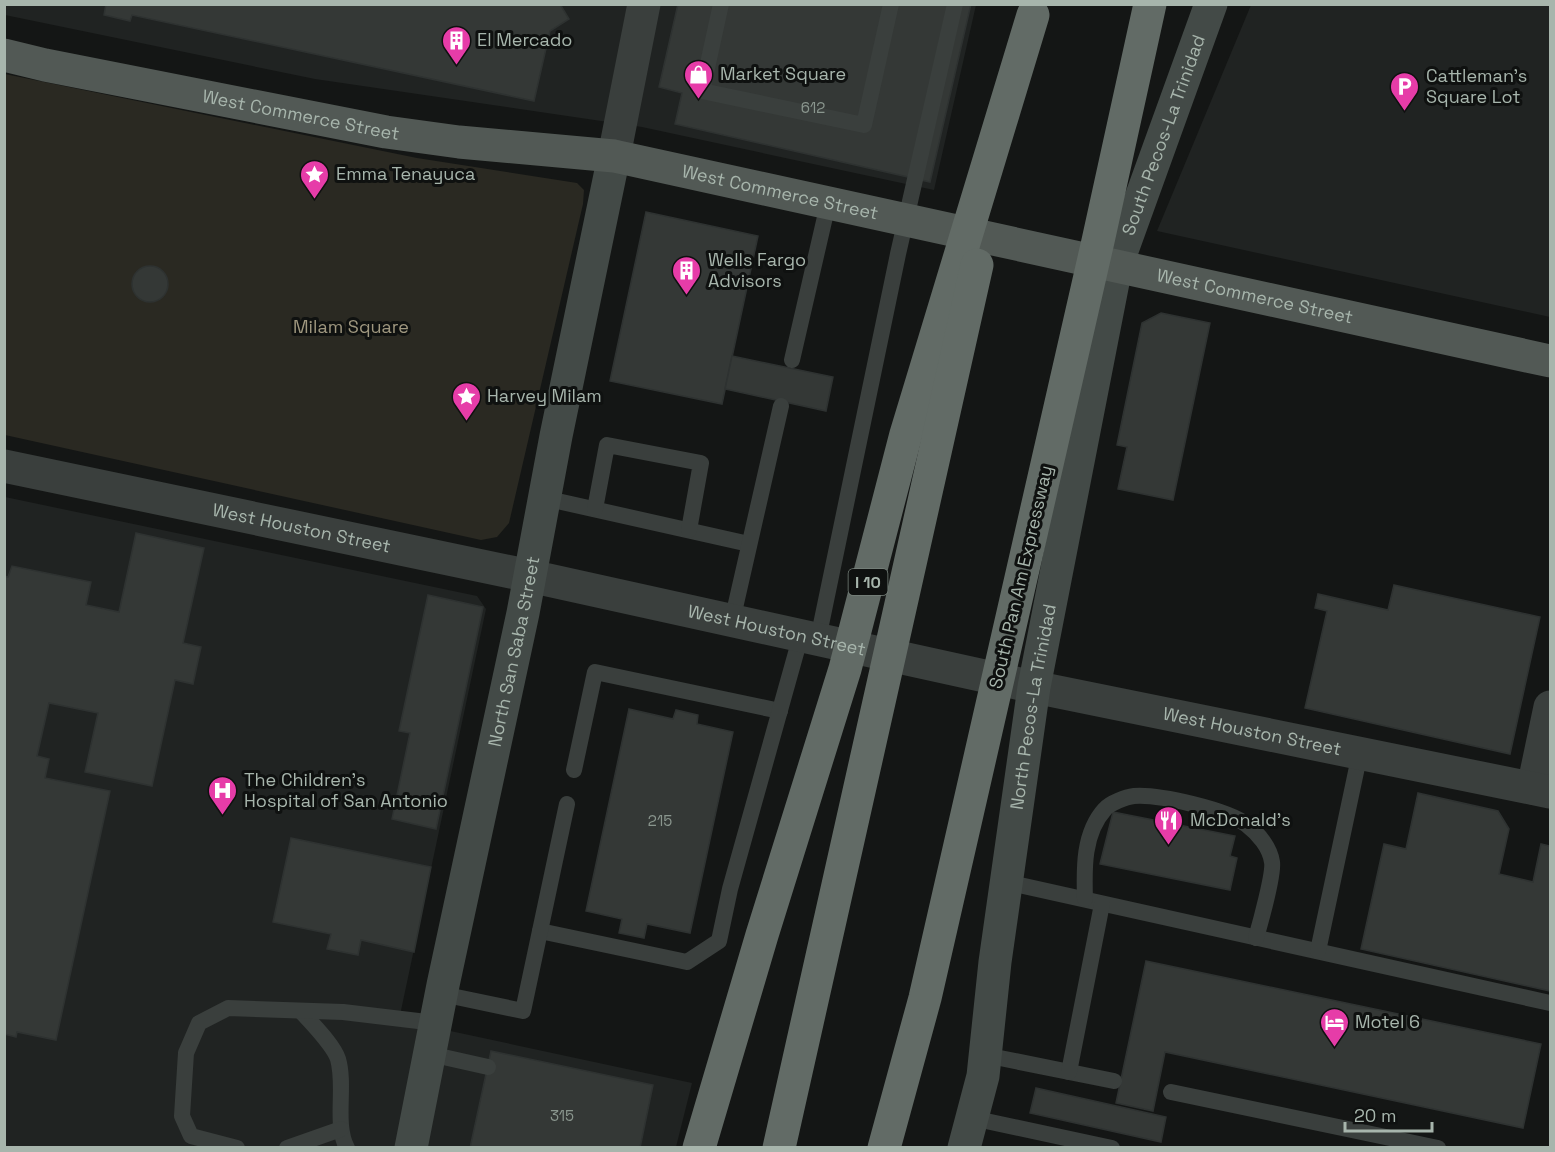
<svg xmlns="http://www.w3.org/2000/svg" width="1555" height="1152" font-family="'Space Grotesk',sans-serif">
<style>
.built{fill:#202322}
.green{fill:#2a2922}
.building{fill:#343836;stroke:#2e3231;stroke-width:1.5}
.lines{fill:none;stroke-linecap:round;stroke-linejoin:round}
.service{stroke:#3a3f3d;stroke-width:16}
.minor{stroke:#3a3f3d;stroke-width:33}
.tertiary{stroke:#3a3f3d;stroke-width:33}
.secondary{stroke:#434a47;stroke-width:33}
.primary{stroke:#525955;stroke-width:33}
.motorway-bridge{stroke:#626b66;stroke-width:33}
.labels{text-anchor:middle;stroke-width:6;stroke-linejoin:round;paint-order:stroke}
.number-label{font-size:15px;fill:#8a968e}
.shield{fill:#0f1110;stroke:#79847d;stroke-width:1.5}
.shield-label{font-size:16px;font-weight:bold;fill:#a7b5ac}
.poi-label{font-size:18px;fill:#a7b5ac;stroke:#0f1110;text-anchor:start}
.street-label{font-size:18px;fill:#a7b5ac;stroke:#0f1110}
.park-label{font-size:18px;fill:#9f977f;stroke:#0f1110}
</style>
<rect width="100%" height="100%" fill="#141615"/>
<!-- built -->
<g class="built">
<path d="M4 5H976L934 190 642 127 315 79 5 15Z"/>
<path d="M1251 5H1550V317L1157 231Z"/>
<path d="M5 497 477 596 486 609 399 1020 692 1083 676 1147 5 1148Z"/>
</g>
<!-- green -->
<path class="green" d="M5 74 417 158 577 183 584 190 583 204 509 523 497 537 481 540 5 435Z"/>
<!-- building -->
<g class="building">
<path d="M106 4H560L569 19 550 31 534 101 132 15 130 21 104 15Z"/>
<path d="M678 4H971L930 182 675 124 682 93 659 87Z"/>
<path d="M646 212 758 236 722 404 610 381Z"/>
<circle cx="150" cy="284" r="18"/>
<path d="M1161 313 1210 323 1173 500 1118 489 1127 447 1117 445 1142 323Z"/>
<path d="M732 356 833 377 826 411 725 389Z"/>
<path d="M136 533 204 548 183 643 201 647 193 684 175 680 152 786 85 772 98 713 49 703 37 756 49 759 45 778 110 791 56 1040 17 1032 16 1037 4 1034V576L8 577 12 566 91 582 86 605 119 612Z"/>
<path d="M1394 585 1540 617 1510 754 1305 708 1327 611 1315 608 1318 594 1388 610Z"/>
<path d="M428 595 483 607 436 829 392 819 410 733 399 731Z"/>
<path d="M629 709 673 719 676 710 698 715 697 724 733 732 690 933 647 924 644 938 619 933 622 919 586 911Z"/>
<path d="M1418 793 1498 811 1509 829 1499 874 1533 882 1541 844 1550 846V991L1361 949 1384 844 1406 849Z"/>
<path d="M1113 812 1235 836 1230 856 1237 858 1230 890 1100 864Z"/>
<path d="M291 838 431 867 414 952 361 940 358 955 327 949 331 934 273 922Z"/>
<path d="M1146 961 1541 1044 1523 1128 1165 1052 1153 1111 1116 1103Z"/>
<path d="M491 1051 653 1085 640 1148H470Z"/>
<path d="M1036 1088 1166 1117 1161 1142 1030 1113Z"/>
</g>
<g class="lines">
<!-- service -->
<g class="service">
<path d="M721 4 702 91 864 125 891 4"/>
<path d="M792 360 828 204"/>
<path d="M544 498 749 544"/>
<path d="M595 509 607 445 701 463 689 530"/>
<path d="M732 621 781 406"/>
<path d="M818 639 898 254 955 4"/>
<path d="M574 770 595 672 780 711"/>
<path d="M1006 882 1550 1003"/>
<path d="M1085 899C1084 869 1083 833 1105 809 1110 803 1126 797 1134 796 1159 794 1228 810 1247 825 1259 834 1270 848 1272 862 1274 873 1260 924 1256 938"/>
<path d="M540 931 687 962 719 941 730 889 801 635"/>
<path d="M1318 951 1360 753"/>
<path d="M442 994 523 1011 567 804"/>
<path d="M301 1011C312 1024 333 1044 338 1059 346 1087 334 1124 347 1148"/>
<path d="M430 1054 488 1067"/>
<path d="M985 1055 1114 1081"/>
<path d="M1069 1072 1102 904"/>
<path d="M1171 1092 1438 1148"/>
<path d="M972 1118 1112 1148"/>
<path d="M237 1148 191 1136 182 1116 186 1053 199 1023 228 1008 343 1012 435 1023"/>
<path d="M287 1148 341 1129"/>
</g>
<!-- minor -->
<g class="minor">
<path d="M614 156 644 4"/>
<path d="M1533 788 1550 707"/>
</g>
<!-- tertiary -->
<path class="tertiary" id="s1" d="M4 466 530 576 1034 687 1550 792"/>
<!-- secondary -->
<g class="secondary">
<path id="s2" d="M411 1148 443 985 523 613 556 436 614 156"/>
<path id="s3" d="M964 1148 983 1076 995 962 1034 687 1116 267 1211 4"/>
</g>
<!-- primary -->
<path class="primary" id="s4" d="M4 55 45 65 386 132 459 142 614 156 1550 361"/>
<!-- motorway-bridge -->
<g class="motorway-bridge">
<path d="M699 1148 762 935 845 669 906 434 1033 15"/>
<path d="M779 1148 977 265"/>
<path d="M884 1148 925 998 1098 241 1150 4"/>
</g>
</g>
<!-- icons -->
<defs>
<symbol id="building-pin" viewBox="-11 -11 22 30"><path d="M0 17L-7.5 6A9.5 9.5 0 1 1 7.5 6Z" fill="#e63ca8" stroke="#0f1110"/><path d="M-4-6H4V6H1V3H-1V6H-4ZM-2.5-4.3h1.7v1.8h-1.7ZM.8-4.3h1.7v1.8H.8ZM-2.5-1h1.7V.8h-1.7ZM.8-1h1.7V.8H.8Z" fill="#fff"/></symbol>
<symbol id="shop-pin" viewBox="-11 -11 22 30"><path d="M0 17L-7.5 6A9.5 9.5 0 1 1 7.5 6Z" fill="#e63ca8" stroke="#0f1110"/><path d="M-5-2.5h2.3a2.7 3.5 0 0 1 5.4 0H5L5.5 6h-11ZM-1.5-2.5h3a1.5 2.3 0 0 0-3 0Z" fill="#fff"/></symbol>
<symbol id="parking-pin" viewBox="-11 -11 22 30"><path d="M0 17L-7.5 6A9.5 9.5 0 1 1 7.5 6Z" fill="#e63ca8" stroke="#0f1110"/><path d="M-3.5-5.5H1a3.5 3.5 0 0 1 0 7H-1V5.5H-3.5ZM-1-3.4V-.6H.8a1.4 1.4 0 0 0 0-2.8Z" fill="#fff"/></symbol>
<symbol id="sight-pin" viewBox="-11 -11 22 30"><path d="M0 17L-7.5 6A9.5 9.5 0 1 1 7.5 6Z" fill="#e63ca8" stroke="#0f1110"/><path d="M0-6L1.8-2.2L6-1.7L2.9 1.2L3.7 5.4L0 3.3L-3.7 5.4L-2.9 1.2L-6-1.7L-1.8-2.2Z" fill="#fff"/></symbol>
<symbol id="hospital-pin" viewBox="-11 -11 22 30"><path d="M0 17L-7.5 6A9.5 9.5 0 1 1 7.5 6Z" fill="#e63ca8" stroke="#0f1110"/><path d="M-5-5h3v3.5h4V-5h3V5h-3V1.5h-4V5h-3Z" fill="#fff"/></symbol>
<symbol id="restaurant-pin" viewBox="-11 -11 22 30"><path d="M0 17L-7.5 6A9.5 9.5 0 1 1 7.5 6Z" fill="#e63ca8" stroke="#0f1110"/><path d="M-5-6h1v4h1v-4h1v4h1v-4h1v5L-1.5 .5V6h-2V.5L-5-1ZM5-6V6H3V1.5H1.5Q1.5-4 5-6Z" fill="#fff"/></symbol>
<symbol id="hotel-pin" viewBox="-11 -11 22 30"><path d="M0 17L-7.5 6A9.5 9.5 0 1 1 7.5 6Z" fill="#e63ca8" stroke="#0f1110"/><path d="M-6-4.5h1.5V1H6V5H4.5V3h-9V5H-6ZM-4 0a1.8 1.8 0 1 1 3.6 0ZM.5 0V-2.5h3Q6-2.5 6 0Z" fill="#fff"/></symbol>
</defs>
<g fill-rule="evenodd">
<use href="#building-pin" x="440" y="24" width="33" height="45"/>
<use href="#shop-pin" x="682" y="58" width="33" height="45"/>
<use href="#parking-pin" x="1388" y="70" width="33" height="45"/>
<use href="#sight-pin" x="298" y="158" width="33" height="45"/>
<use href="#building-pin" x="670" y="254" width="33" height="45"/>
<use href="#sight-pin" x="450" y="380" width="33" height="45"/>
<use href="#hospital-pin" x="206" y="774" width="33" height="45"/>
<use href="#restaurant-pin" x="1152" y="804" width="33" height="45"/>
<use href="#hotel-pin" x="1318" y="1006" width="33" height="45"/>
</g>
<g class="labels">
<!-- number labels -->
<g class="number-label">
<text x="813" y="113">612</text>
<text x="660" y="826">215</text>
<text x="562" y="1121">315</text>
</g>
<!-- shield labels -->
<rect class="shield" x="848.5" y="569" width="39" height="26" rx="4.5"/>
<g class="shield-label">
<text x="868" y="588">I 10</text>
</g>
<!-- poi labels -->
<g class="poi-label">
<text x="477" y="46">El Mercado</text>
<text x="720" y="80">Market Square</text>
<text x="1426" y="82">Cattleman's<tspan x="1426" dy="21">Square Lot</tspan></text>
<text x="336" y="180">Emma Tenayuca</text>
<text x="708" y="266">Wells Fargo<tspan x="708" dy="21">Advisors</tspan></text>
<text x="487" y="402">Harvey Milam</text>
<text x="244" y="786">The Children's<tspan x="244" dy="21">Hospital of San Antonio</tspan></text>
<text x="1190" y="826">McDonald's</text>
<text x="1355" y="1028">Motel 6</text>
</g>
<!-- street labels -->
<g class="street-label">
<text dy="6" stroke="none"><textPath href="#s4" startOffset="303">West Commerce Street</textPath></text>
<text dy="6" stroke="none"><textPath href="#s3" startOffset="1035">South Pecos-La Trinidad</textPath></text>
<text dy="6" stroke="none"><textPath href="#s4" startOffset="789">West Commerce Street</textPath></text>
<text dy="6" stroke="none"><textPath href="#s4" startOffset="1275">West Commerce Street</textPath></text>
<text dy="6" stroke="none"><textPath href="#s1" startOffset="304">West Houston Street</textPath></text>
<text transform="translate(1021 577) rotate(-77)" y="6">South Pan Am Expressway</text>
<text dy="6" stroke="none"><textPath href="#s1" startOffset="790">West Houston Street</textPath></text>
<text dy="6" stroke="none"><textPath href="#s2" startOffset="507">North San Saba Street</textPath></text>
<text dy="6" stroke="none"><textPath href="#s3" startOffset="447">North Pecos-La Trinidad</textPath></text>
<text dy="6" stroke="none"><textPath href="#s1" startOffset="1276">West Houston Street</textPath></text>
</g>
<!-- park labels -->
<g class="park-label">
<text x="351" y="333">Milam Square</text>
</g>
</g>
<!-- border -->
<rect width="1555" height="1152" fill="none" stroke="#a7b5ac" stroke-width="12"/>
<!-- scale -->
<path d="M1345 1122v9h87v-9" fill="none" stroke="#a7b5ac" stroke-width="3"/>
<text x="1354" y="1122" font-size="18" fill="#a7b5ac" stroke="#0f1110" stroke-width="4.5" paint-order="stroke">20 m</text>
</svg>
